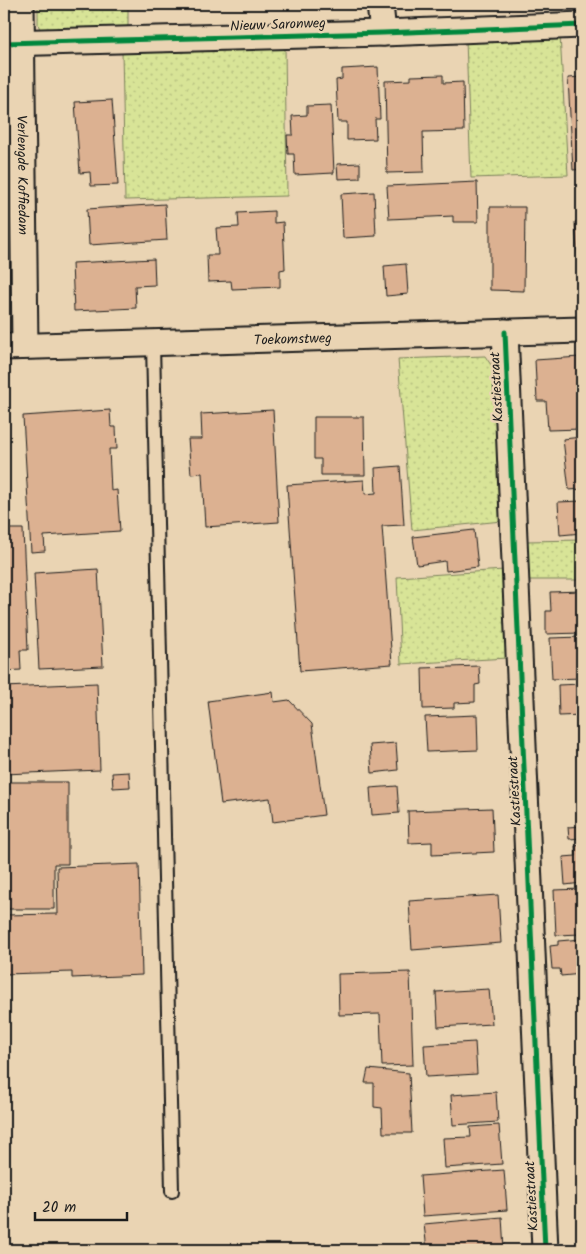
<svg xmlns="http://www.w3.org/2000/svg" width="586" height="1254" font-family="Kalam,sans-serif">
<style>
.grass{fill:url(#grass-dots);stroke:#7a805a}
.building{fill:#dcb191;stroke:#1c1c1c}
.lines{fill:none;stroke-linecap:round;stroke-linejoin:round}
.service-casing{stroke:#1c1c1c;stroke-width:16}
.minor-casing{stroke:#1c1c1c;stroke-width:29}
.service{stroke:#ead4b3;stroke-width:12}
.minor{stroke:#ead4b3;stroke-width:25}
.cycleway-casing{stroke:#ead4b3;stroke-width:8}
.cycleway{stroke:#00873e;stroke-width:5}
.labels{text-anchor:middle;stroke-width:5;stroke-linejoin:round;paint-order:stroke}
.street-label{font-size:14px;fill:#1c1c1c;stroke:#ead4b3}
</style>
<defs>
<pattern id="grass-dots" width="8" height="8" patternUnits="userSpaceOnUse" patternTransform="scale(1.25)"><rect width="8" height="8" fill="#d8e497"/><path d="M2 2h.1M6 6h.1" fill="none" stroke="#b9c382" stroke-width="1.8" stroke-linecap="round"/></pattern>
</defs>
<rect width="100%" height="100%" fill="#ead4b3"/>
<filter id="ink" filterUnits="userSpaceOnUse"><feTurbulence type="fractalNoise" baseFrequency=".02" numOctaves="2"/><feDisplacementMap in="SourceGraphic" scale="10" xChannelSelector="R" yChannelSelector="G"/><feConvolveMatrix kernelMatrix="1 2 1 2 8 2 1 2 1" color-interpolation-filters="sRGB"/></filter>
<g filter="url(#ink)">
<!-- grass -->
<g class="grass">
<path d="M38 4H128V31L41 32 38 24Z"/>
<path d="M560 35 568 175 471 178 466 40Z"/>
<path d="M285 47 287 196 125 200 122 51Z"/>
<path d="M485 356 491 365 495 375 502 521 412 530 398 359Z"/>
<path d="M582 540V580H529L527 541Z"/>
<path d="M504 570 508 658 401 664 397 577Z"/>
</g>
<!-- building -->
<g class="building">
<path d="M145 4H198V5L145 6Z"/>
<rect x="303" y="4" width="41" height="1"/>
<path d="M378 67 380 119H375L376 139 347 140V122H338L336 80 342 79V69Z"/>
<path d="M443 75V83L463 82 464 131 423 132 424 172 387 173 385 81 411 80V76Z"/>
<path d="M582 77V169L573 170 568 78Z"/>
<path d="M112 100 118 185 91 186 90 172 80 173 75 102Z"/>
<path d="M331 105 334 173 295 175 294 154H288L287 135H293L292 116 307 115V106Z"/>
<path d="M360 163V178L338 179 337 164Z"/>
<path d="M477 182 478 222H453V216L389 219 387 186Z"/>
<path d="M374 192 376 236 343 238 341 194Z"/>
<path d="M165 204 167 240 89 245 87 209Z"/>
<path d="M490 207H525L524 291 490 290Z"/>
<path d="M274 211V223L283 222 285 269 280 270V287L232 289 231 281 208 282 207 255H218L216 228 239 227 238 213Z"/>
<path d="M582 221V262H578L575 222Z"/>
<path d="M154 259 155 285 135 286 136 308 74 311 72 263Z"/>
<path d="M406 264 408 294 386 296 384 266Z"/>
<path d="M580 357 581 364H582V429L548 430 546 401H537L535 360Z"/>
<path d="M110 410 111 427H116L117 449H109L111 491 117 490 120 531 44 536 45 551 31 552 23 416Z"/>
<path d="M273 410 279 522 205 527 202 473 191 474 188 439H202L201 414Z"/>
<path d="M314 417H364L365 475H321V459H314Z"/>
<path d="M582 437V489L569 490 563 439Z"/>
<path d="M400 466 404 525 382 526 392 664 300 671 287 485 364 480 365 494 376 493 375 468Z"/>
<path d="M582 501V533L560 535 558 502Z"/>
<path d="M4 509 5 529H23L28 650H20L21 670 4 671Z"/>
<path d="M474 530 478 567 446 571 445 561 417 565 413 537Z"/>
<path d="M98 569 103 666 39 669 34 573Z"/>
<path d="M582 591V633L546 634V611H551L550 592Z"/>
<path d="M582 637V678L552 679 550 638Z"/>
<path d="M479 666 480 684 475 685V702L454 703V708L423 709 422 668Z"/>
<path d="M97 683 100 770 4 774V687Z"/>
<path d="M582 684V715L559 716 558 685Z"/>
<path d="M273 692 274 702 289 700 312 724 324 815 273 822 270 798 221 804 208 701Z"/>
<path d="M477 715 478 750 427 752 425 717Z"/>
<path d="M396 743 398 770 372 773 370 745Z"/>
<path d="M129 772 130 787 113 788 112 773Z"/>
<path d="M4 782H68V864H54V909H4Z"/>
<path d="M397 786 399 813 372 815 370 788Z"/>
<path d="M492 808 494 852 432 855V842L409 843 408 811Z"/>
<path d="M582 826V838L569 839 568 827Z"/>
<path d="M582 845V883L565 885 563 857 576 856 575 846Z"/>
<path d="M139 864 142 975 72 978V972L4 974V915L58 914 57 867Z"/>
<path d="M582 889V934L556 935 554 890Z"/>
<path d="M498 895 501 943 412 950 409 901Z"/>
<path d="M582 939V974L561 976 560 969H552L550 946 558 945V941Z"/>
<path d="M410 972 413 1065 382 1066 380 1014 339 1015 338 974Z"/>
<path d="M582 986V1023H578L576 987Z"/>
<path d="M489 989 492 1024 438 1027 436 992Z"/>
<path d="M475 1042 477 1074 426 1077 424 1045Z"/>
<path d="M368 1069 409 1073 412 1133H383L382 1108 374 1107V1083H365Z"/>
<path d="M496 1092 498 1122 453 1125 451 1095Z"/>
<path d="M499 1125 502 1164 445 1168 443 1138 471 1137 470 1127Z"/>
<path d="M504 1170 507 1210 423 1216 420 1176Z"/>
<path d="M502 1217 504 1250H427L424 1224Z"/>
</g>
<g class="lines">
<defs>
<path id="service" d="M153 344 172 1191"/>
<g id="minor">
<path id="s1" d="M21 4 25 346"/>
<path d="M380 4 383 33"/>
<path d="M4 43 383 33 582 25"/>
<path d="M505 332 545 1250"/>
<path id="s2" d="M4 347 582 330"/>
</g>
</defs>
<!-- service casing -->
<use href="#service" class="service-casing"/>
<!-- minor casing -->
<use href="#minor" class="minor-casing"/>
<!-- service -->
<use href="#service" class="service"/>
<!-- minor -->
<use href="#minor" class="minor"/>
<defs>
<g id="cycleway">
<path d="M4 43 383 33 582 25"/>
<path d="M505 332 545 1250"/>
</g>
</defs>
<!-- cycleway casing -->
<use href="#cycleway" class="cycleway-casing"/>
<!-- cycleway -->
<use href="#cycleway" class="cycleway"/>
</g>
</g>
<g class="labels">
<!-- street labels -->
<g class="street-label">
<text transform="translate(278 24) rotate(-2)" y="5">Nieuw Saronweg</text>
<text dy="5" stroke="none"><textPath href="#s1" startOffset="171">Verlengde Koffiedam</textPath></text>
<text dy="5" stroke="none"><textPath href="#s2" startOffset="289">Toekomstweg</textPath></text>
<text transform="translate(496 387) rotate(-93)" y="5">Kastiestraat</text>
<text transform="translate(514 791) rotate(-93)" y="5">Kastiestraat</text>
<text transform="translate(531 1196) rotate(-93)" y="5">Kastiestraat</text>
</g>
</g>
<!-- margin -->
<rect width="586" height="1254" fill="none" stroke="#ead4b3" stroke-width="20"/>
<rect x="10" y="10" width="566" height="1234" fill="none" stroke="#1c1c1c" stroke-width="2" filter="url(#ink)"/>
<!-- scale -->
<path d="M35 1212v8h92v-8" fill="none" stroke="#1c1c1c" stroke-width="2.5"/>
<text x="42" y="1212" font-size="15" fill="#1c1c1c" stroke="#ead4b3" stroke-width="4" paint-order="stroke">20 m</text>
</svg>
